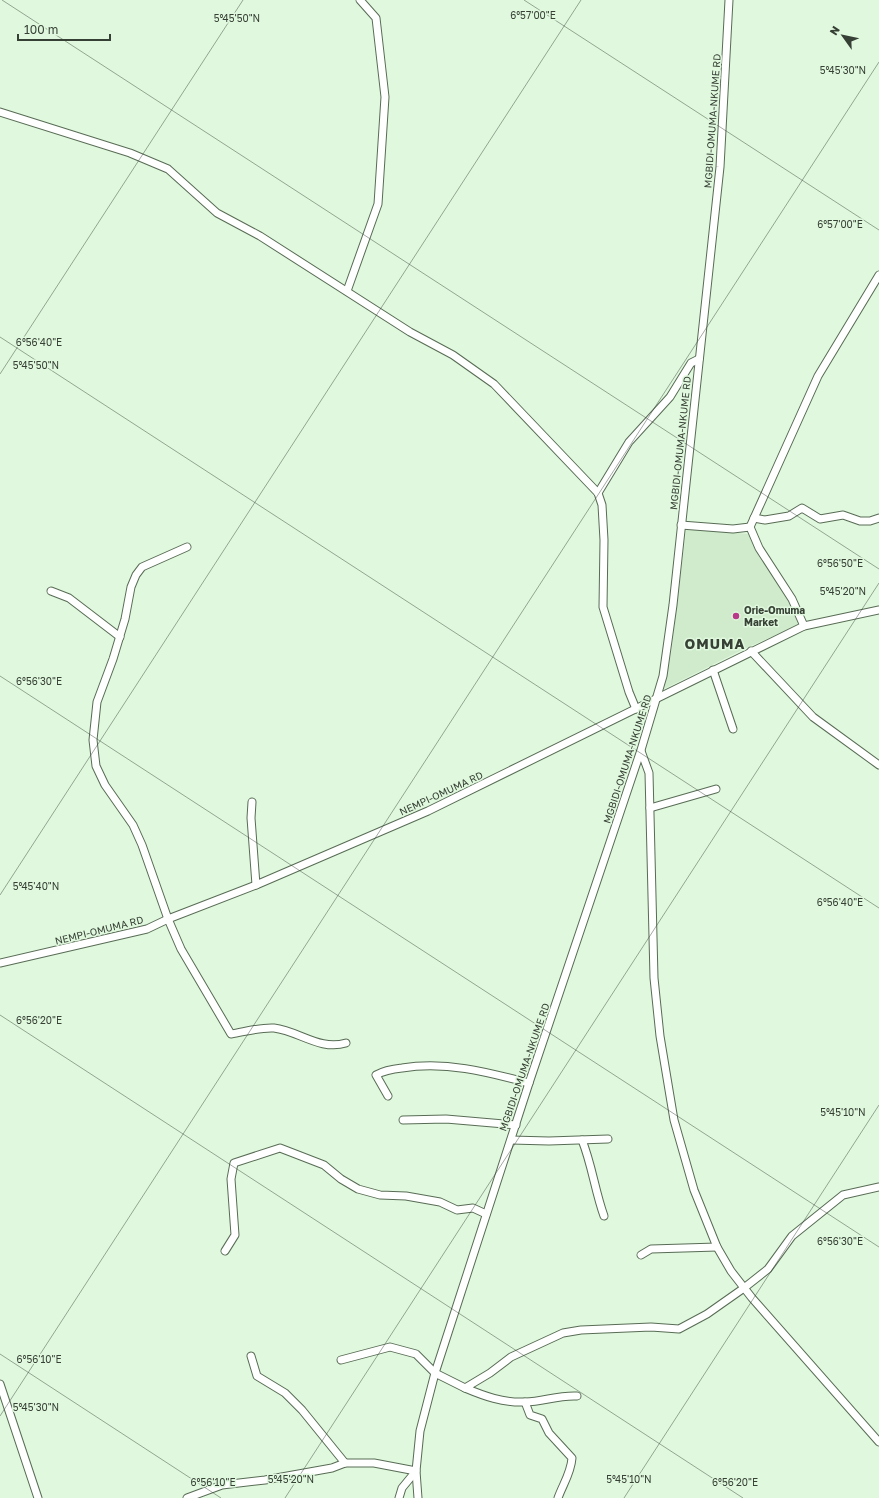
<svg xmlns="http://www.w3.org/2000/svg" width="879" height="1498" font-family="'Golos Text',sans-serif">
<style>
.built{fill:#cfebcb}
.lines{fill:none;stroke-linecap:round;stroke-linejoin:round}
.minor-casing{stroke:#586c55;stroke-width:9}
.minor{stroke:#fff;stroke-width:7}
.ticks{fill:none;stroke:#364035;stroke-width:1;stroke-opacity:0.45}
.poi-dot{fill:#b83a88;stroke:#e0f8dd;stroke-width:1.5}
.labels{text-anchor:middle;stroke-width:3;stroke-linejoin:round;paint-order:stroke}
.street-label{font-size:10px;fill:#364035;stroke:#e0f8dd}
.poi-label{font-size:10px;font-weight:bold;fill:#364035;stroke:#e0f8dd;text-anchor:start}
.district-label{font-size:14px;font-weight:bold;letter-spacing:1px;fill:#364035;stroke:#e0f8dd}
.ticks-label{font-size:10px;text-anchor:middle;fill:#364035;stroke:#e0f8dd;stroke-width:3;stroke-linejoin:round;paint-order:stroke}
</style>
<rect width="100%" height="100%" fill="#e0f8dd"/>
<!-- built -->
<path class="built" d="M688 528 748 534 756 551 793 607 799 625 746 648 664 689 671 654 686 531Z"/>
<g class="lines">
<defs>
<g id="minor">
<path d="M0 112 130 153 168 169 217 213 260 236 410 332 453 355 494 384 598 493 602 505 604 540 603 607 629 692 636 709"/>
<path d="M347 291 378 204 385 97 376 18 360 0"/>
<path d="M598 493 629 442 670 397 691 363 699 359"/>
<path d="M754 518 765 520 789 516 802 508 820 519 843 515 860 521H870L879 518"/>
<path d="M681 525 733 529 750 527"/>
<path d="M187 547 142 567 136 575 131 587 125 619 113 659 97 702 93 740 96 766 105 785 133 825 142 845 168 919 181 949 231 1034C244 1032 261 1027 274 1028 299 1031 320 1051 346 1043"/>
<path d="M51 591 69 598 120 637"/>
<path d="M804 626 792 599 759 548 750 527 818 376 879 275"/>
<path d="M751 651 813 717 879 765"/>
<path d="M713 670 733 729"/>
<path d="M641 751 649 773 654 978 660 1036 674 1120 694 1190 717 1247 731 1271 752 1298 879 1442"/>
<path d="M252 802 251 818 256 885"/>
<path d="M650 808 716 789"/>
<path d="M0 963 147 929 168 919 256 885 428 811 804 626 879 610"/>
<path d="M388 1096 376 1075C385 1070 393 1069 402 1068 446 1061 487 1072 529 1083"/>
<path d="M403 1120 446 1119 516 1125"/>
<path d="M511 1140 549 1141 608 1139"/>
<path d="M582 1140C592 1165 595 1191 604 1216"/>
<path d="M225 1251 235 1235 231 1179 234 1163 280 1148 324 1165 341 1179 358 1189 380 1195 406 1196 440 1202 457 1210 473 1208 486 1214"/>
<path d="M641 1255 651 1249 717 1247"/>
<path d="M251 1356 257 1376 285 1393 302 1410 345 1463"/>
<path d="M341 1360 390 1347 416 1354 435 1373 465 1388"/>
<path d="M0 1384 38 1498"/>
<path d="M577 1396C557 1395 543 1402 525 1402 503 1403 484 1396 465 1388L490 1373 511 1357 563 1333 581 1330 651 1327 679 1329 707 1314 744 1288 768 1269 792 1236 843 1195 879 1187"/>
<path d="M525 1402 530 1415 542 1419 549 1433 572 1458C571 1473 563 1484 558 1498"/>
<path d="M187 1498 222 1485 265 1480 332 1468 345 1463H374L416 1471 402 1488 399 1498"/>
<path d="M418 1498 416 1471 420 1431 435 1373 529 1083 641 750 663 676 673 605 720 167 729 0"/>
</g>
</defs>
<!-- minor casing -->
<use href="#minor" class="minor-casing"/>
<!-- minor -->
<use href="#minor" class="minor"/>
</g>
<!-- ticks -->
<path class="ticks" d="M2 0 879 569M524 0 879 230M0 337 879 908M0 374 243 0M0 676 879 1247M0 895 581 0M0 1015 743 1498M0 1354 221 1498M0 1416 879 62M285 1498 879 583M624 1498 879 1105"/>
<!-- markers -->
<circle class="poi-dot" cx="736" cy="616" r="4"/>
<g class="labels">
<!-- street labels -->
<g class="street-label">
<text transform="translate(712 121) rotate(-86)" y="4">MGBIDI-OMUMA-NKUME RD</text>
<text transform="translate(680 443) rotate(-84)" y="4">MGBIDI-OMUMA-NKUME RD</text>
<text transform="translate(627 759) rotate(-72)" y="4">MGBIDI-OMUMA-NKUME RD</text>
<text transform="translate(441 793) rotate(-25)" y="4">NEMPI-OMUMA RD</text>
<text transform="translate(99 930) rotate(-14)" y="4">NEMPI-OMUMA RD</text>
<text transform="translate(524 1067) rotate(-71)" y="4">MGBIDI-OMUMA-NKUME RD</text>
</g>
<!-- poi labels -->
<g class="poi-label">
<text x="744" y="614">Orie-Omuma<tspan x="744" dy="12">Market</tspan></text>
</g>
<!-- district labels -->
<g class="district-label">
<text x="715" y="649">OMUMA</text>
</g>
</g>
<g class="ticks-label">
<text x="533" y="19">6°57'00"E</text>
<text x="237" y="22">5°45'50"N</text>
<text x="843" y="74">5°45'30"N</text>
<text x="840" y="228">6°57'00"E</text>
<text x="39" y="346">6°56'40"E</text>
<text x="36" y="369">5°45'50"N</text>
<text x="840" y="567">6°56'50"E</text>
<text x="843" y="595">5°45'20"N</text>
<text x="39" y="685">6°56'30"E</text>
<text x="36" y="890">5°45'40"N</text>
<text x="840" y="906">6°56'40"E</text>
<text x="39" y="1024">6°56'20"E</text>
<text x="843" y="1116">5°45'10"N</text>
<text x="840" y="1245">6°56'30"E</text>
<text x="39" y="1363">6°56'10"E</text>
<text x="36" y="1411">5°45'30"N</text>
<text x="291" y="1483">5°45'20"N</text>
<text x="629" y="1483">5°45'10"N</text>
<text x="213" y="1486">6°56'10"E</text>
<text x="735" y="1486">6°56'20"E</text>
</g>
<!-- north arrow -->
<g transform="translate(843 36) rotate(303)" stroke="#e0f8dd" stroke-width="3" paint-order="stroke">
<path d="M0-3L7 15L0 10L-7 15Z" fill="#364035"/>
<text y="-6" font-size="11" font-weight="bold" text-anchor="middle" fill="#364035">N</text>
</g>
<!-- scale -->
<path d="M18 34v6h92v-6" fill="none" stroke="#364035" stroke-width="2"/>
<text x="24" y="34" font-size="12" fill="#364035" stroke="#e0f8dd" stroke-width="3" paint-order="stroke">100 m</text>
</svg>
